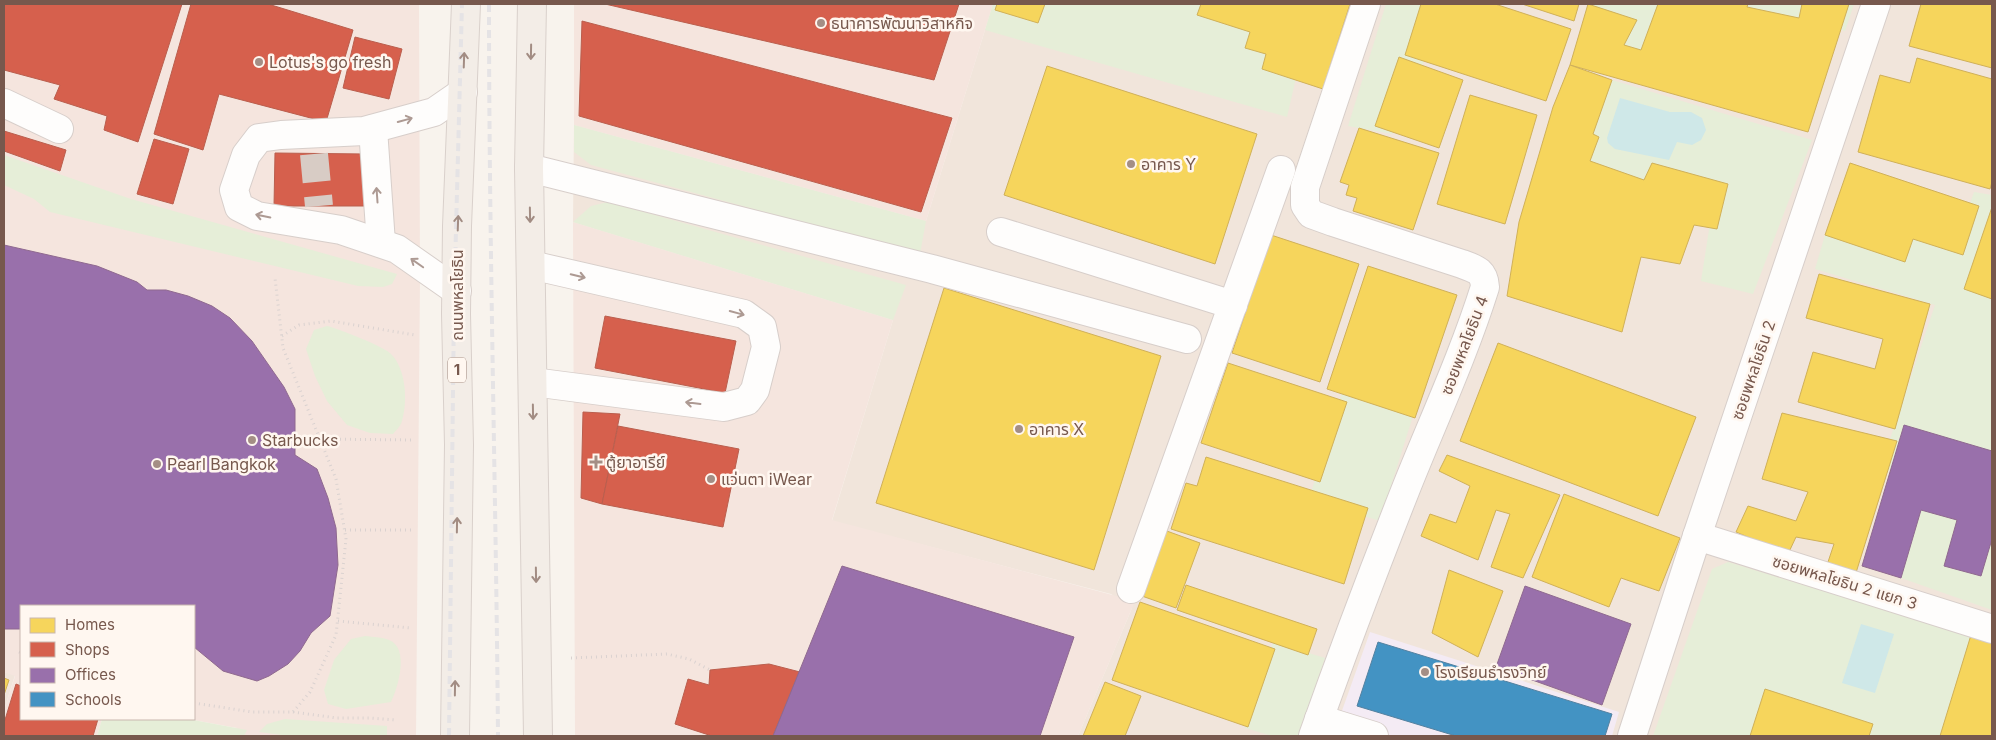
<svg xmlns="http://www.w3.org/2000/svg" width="1996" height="740" font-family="Inter,'Noto Sans Thai',sans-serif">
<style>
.residential{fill:#f1e5db}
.commercial{fill:#f5e5de}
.education{fill:#f4ebf4}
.green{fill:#e6eed8}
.water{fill:#cfe8e8}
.homes{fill:#f6d55c;stroke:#d0b058}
.shops{fill:#d6604d;stroke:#ba5e4d}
.offices{fill:#9970ab;stroke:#8f698f}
.schools{fill:#4393c3;stroke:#5381a0}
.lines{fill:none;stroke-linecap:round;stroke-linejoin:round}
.minor-tunnel{stroke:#d8ccc5;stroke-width:28;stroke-dasharray:28 14;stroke-linecap:butt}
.minor-casing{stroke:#d7ceca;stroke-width:30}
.major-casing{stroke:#d9d0cb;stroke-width:30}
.path{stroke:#dad2d0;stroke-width:3;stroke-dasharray:1 4;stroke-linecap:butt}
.minor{stroke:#fefdfc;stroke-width:28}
.major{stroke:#f3ede7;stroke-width:28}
.rail{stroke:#e5e3e5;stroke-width:4;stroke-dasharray:8 5;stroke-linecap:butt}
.oneway{stroke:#a28c83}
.oneway2{stroke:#ad9a93}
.poi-dot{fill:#a48e85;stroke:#fff7f0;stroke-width:2}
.labels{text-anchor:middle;stroke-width:5;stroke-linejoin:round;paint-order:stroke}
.shield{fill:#fff7f0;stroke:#a0887e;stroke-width:1}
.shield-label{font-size:15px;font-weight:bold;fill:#77584d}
.poi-label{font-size:16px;fill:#77584d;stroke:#fff7f0;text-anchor:start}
.street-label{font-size:16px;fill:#77584d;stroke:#fff7f0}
</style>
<rect width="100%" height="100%" fill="#f8f3ed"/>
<!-- residential -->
<g class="residential">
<path d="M993 4H1992V736H1078L1132 608 1111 594 832 521 893 320 573 222 574 125 926 221Z"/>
<path d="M4 672 15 675 4 710Z"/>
</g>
<!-- commercial -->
<g class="commercial">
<path d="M4 4H419L420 277 416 736H235L237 728 188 719H194V606H21V719H102L97 736H4V710L15 676 4 672Z"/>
<path d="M574 4H993L926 221 574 125Z"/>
<path d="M573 222 893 320 832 520 1135 601 1078 736H575Z"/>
</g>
<!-- education -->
<path class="education" d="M1370 632 1619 712 1612 736H1333Z"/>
<!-- green -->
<g class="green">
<path d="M993 4H1313L1287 117 985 30Z"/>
<path d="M1386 4H1449L1392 134 1348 126Z"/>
<path d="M1591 4H1854L1845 31 1747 7 1650 58 1580 32Z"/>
<path d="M1612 80 1812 140 1753 294 1701 281 1713 204 1576 163Z"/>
<path d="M574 125 926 221 920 254 591 165 574 152Z"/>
<path d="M4 155 131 199 397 274 392 284 383 287 358 286 50 212 34 199 4 185Z"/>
<path d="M1974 192 1992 195V610L1901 578 1887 448 1935 305 1815 269 1825 235 1958 237Z"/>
<path d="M608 202 906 285 893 320 573 222 591 206Z"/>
<path d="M327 326C337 328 385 347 391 354 406 369 408 401 402 421 401 426 396 430 393 434L370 433 347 425 327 401 315 376 306 349 314 330Z"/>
<path d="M1345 382 1417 403 1380 521 1309 499Z"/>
<path d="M1728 562 1981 639 1954 736H1653L1712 569Z"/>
<path d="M365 636C373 637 382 637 389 640 410 648 398 688 391 702L346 709 328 704 324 690 334 660 351 639Z"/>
<path d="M1273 642 1325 658 1300 736H1272L1245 728Z"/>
<path d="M102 719H188L247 730 244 736H97Z"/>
<path d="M285 719 387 726V736H289L259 732 267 724Z"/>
</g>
<!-- water -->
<g class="water">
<path d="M1620 98 1670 112H1691L1702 118 1706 130 1701 140 1692 145 1677 142 1669 160 1615 149 1608 143 1607 138Z"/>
<path d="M1861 624 1894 634 1875 693 1842 683Z"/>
</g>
<!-- homes -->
<g class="homes">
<path d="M997 4H1045L1038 23 995 10Z"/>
<path d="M1201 4H1350L1323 89 1262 69 1266 54 1245 48 1250 32 1197 15Z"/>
<path d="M1421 4H1495L1571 29 1546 101 1405 55Z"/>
<path d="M1522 4H1579L1574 21Z"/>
<path d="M1588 4 1637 20 1624 45 1641 50 1658 4H1748L1747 7 1799 18 1802 4H1849L1808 132 1570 65Z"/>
<path d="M1921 4H1992V68L1909 46Z"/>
<path d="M1399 57 1463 80 1439 148 1375 126Z"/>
<path d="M1917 58 1992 79V182L1990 189 1858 152 1880 75 1910 83Z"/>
<path d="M1570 65 1612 80 1593 134 1599 137 1590 161 1644 180 1652 163 1728 184 1717 229 1694 225 1680 264 1641 257 1622 332 1507 296 1519 222 1553 107Z"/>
<path d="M1047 66 1257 134 1215 264 1004 195Z"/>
<path d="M1470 95 1537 115 1505 224 1437 204Z"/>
<path d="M1359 128 1439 153 1413 230 1353 211 1357 198 1346 195 1349 185 1340 182Z"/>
<path d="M1850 163 1979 206 1963 255 1913 239 1905 262 1825 235Z"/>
<path d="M1992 207V299L1964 289Z"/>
<path d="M1271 235 1359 264 1320 382 1232 353Z"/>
<path d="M1368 266 1457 295 1415 418 1327 389Z"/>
<path d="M1819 274 1930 304 1895 429 1798 402 1813 352 1875 369 1883 339 1806 318Z"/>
<path d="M944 288 1161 356 1094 570 876 503Z"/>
<path d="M1498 343 1696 417 1658 516 1460 441Z"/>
<path d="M1228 363 1347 402 1320 482 1201 443Z"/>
<path d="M1782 413 1897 441 1855 576 1826 568 1834 544 1796 537 1788 554 1736 532 1748 506 1796 521 1808 492 1762 479Z"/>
<path d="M1447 455 1560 495 1523 578 1491 567 1510 514 1496 510 1478 560 1421 536 1430 514 1456 523 1470 486 1439 471Z"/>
<path d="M1206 457 1368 508 1344 584 1171 529 1186 483 1197 486Z"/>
<path d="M1564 494 1680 538 1659 591 1621 578 1609 607 1532 577Z"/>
<path d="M1164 530 1200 543 1176 608 1139 595Z"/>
<path d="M1449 570 1503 591 1478 657 1432 633Z"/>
<path d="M1186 585 1317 629 1308 655 1177 610Z"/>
<path d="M1140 602 1275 649 1248 727 1112 680Z"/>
<path d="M1971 635 1992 641V736H1940Z"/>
<path d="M4 678 9 680 4 695Z"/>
<path d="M1105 682 1141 696 1125 736H1083Z"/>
<path d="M1765 689 1873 724 1869 736H1750Z"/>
</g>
<!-- shops -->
<g class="shops">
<path d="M4 4H182L138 142 104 130 107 116 54 99 60 85 4 70Z"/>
<path d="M191 4H268L353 30 326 122 219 94 203 150 154 134Z"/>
<path d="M605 4H959L934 80Z"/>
<path d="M582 21 952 118 921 212 579 116Z"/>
<path d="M355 37 402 49 389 99 343 88Z"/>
<path d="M4 131 66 150 60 171 4 151Z"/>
<path d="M154 139 189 149 173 204 137 194Z"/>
<path d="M275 153 365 154 364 206H274Z"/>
<path d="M605 316 736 341 725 393 595 368Z"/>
<path d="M583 412 620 414 602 504 581 498Z"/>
<path d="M618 426 739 449 723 527 602 504Z"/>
<path d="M769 664 800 672 773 736H712L675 724 688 679 709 685 710 670Z"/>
<path d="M16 684 21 686V719H98L93 736H4V723Z"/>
</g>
<!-- offices -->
<g class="offices">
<path d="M4 245 97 266 137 282 147 290H166L188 296 212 306 230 318 252 341 284 387 295 409V455L317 469 328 498 336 528 338 565 330 616 311 633 300 651 288 664 269 676 257 681 223 671 194 647V606H21V629H4Z"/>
<path d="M1904 425 1992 451V539L1981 576 1944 566 1957 520 1921 510 1901 578 1862 566Z"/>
<path d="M842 566 1074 637 1040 736H773Z"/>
<path d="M1525 586 1631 624 1602 705 1496 667Z"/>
</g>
<!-- schools -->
<path class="schools" d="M1378 642 1612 714 1605 736H1456L1357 706Z"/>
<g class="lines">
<!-- minor-tunnel -->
<path class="minor-tunnel" d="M314 154 319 206"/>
<defs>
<g id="minor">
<path d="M4 103 59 129"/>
<path d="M373 129 381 243"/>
<path d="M529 168 932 269 1187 339"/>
<path d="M1001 232 1233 305"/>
<path d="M531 265 744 314 762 327 766 347 755 390 747 401 724 407 533 382"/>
<path d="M457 291 397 249 341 230 257 216 239 207 234 190 246 155 259 138 281 135 364 131 434 112 463 92"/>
<path d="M1697 536 1992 629"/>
<path d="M1131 589 1281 170"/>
<path d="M1319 719 1374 736"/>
<path d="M1313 736C1342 654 1373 572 1405 491 1432 423 1463 357 1485 287 1484 271 1476 269 1462 264L1333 222 1311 214 1305 205V187L1366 4"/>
<path d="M1632 736 1697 536 1876 4"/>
</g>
<g id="major">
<path d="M532 4 529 168 538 736"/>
<path d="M455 736 459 445 456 314 457 226 466 4"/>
</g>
</defs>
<!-- minor casing -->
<use href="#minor" class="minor-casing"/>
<!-- major casing -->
<use href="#major" class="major-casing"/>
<!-- path -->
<g class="path">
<path d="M282 336 299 325 331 321 415 335"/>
<path d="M320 439 413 440"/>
<path d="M345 530H412"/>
<path d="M338 621 411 628"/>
<path d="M19 652 21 653"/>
<path d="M571 658 667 654 689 659 710 670"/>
<path d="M194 703 252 712H293L310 692 336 635 346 539 336 479 283 348 275 278"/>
<path d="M293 712 337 718H369L397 720"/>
</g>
<!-- minor -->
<use href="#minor" class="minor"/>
<!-- major -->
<use href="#major" class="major"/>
<!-- rail -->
<g class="rail">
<path d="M489 4C489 248 496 492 498 736"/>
<path d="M449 736 454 305 462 4"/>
</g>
</g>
<!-- one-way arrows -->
<defs><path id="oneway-shaft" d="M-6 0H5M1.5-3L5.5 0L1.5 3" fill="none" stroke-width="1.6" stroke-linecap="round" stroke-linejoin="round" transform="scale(1.25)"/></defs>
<g class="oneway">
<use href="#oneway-shaft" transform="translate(531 52) rotate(91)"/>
<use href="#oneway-shaft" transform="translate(464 60) rotate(-88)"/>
<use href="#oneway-shaft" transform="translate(530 215) rotate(89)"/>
<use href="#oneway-shaft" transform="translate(458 223) rotate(-88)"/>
<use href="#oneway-shaft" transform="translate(533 412) rotate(89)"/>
<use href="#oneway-shaft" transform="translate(457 525) rotate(-89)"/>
<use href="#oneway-shaft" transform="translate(536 575) rotate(89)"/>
<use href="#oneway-shaft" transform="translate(455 688) rotate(-89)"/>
</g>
<g class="oneway2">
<use href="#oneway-shaft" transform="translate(405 120) rotate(-15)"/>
<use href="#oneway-shaft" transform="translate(377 195) rotate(-94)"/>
<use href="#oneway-shaft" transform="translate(263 216) rotate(-168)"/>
<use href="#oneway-shaft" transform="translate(417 263) rotate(-145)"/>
<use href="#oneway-shaft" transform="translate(578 276) rotate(13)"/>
<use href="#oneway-shaft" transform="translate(737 313) rotate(15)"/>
<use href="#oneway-shaft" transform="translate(693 403) rotate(-173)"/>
</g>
<!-- markers -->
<g class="poi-dot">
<circle cx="821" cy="23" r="5"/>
<circle cx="259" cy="62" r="5"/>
<circle cx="1131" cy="164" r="5"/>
<circle cx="1019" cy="429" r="5"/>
<circle cx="252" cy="440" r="5"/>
<path d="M593.5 454.5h5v5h5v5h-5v5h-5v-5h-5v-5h5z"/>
<circle cx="157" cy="464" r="5"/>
<circle cx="711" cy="479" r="5"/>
<circle cx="1425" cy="672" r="5"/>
</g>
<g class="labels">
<!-- shield labels -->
<rect class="shield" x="448" y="357.5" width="18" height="25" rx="4"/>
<g class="shield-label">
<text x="457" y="375">1</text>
</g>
<!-- poi labels -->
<g class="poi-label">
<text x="831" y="29">ธนาคารพัฒนาวิสาหกิจ</text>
<text x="269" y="68">Lotus's go fresh</text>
<text x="1141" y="170">อาคาร Y</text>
<text x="1029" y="435">อาคาร X</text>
<text x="262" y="446">Starbucks</text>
<text x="606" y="468">ตู้ยาอารีย์</text>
<text x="167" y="470">Pearl Bangkok</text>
<text x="721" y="485">แว่นตา iWear</text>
<text x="1435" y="678">โรงเรียนธำรงวิทย์</text>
</g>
<!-- street labels -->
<g class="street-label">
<text transform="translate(457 295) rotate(-90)" y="6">ถนนพหลโยธิน</text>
<text transform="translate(1464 345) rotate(-69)" y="6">ซอยพหลโยธิน 4</text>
<text transform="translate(1753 370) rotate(-71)" y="6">ซอยพหลโยธิน 2</text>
<text transform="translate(1845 582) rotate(17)" y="6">ซอยพหลโยธิน 2 แยก 3</text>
</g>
</g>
<!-- border -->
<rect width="1996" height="740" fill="none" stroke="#77584d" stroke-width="10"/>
<!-- legend -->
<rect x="20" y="605" width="175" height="115" fill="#fff7f0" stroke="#c9b7af"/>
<rect x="30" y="618" width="25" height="15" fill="#f6d55c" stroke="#c9b7af"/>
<text x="65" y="630" font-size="15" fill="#77584d">Homes</text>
<rect x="30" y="642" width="25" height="15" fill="#d6604d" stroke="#c9b7af"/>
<text x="65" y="655" font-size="15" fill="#77584d">Shops</text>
<rect x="30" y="668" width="25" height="15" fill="#9970ab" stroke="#c9b7af"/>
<text x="65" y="680" font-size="15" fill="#77584d">Offices</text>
<rect x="30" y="692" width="25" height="15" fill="#4393c3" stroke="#c9b7af"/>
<text x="65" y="705" font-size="15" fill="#77584d">Schools</text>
</svg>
